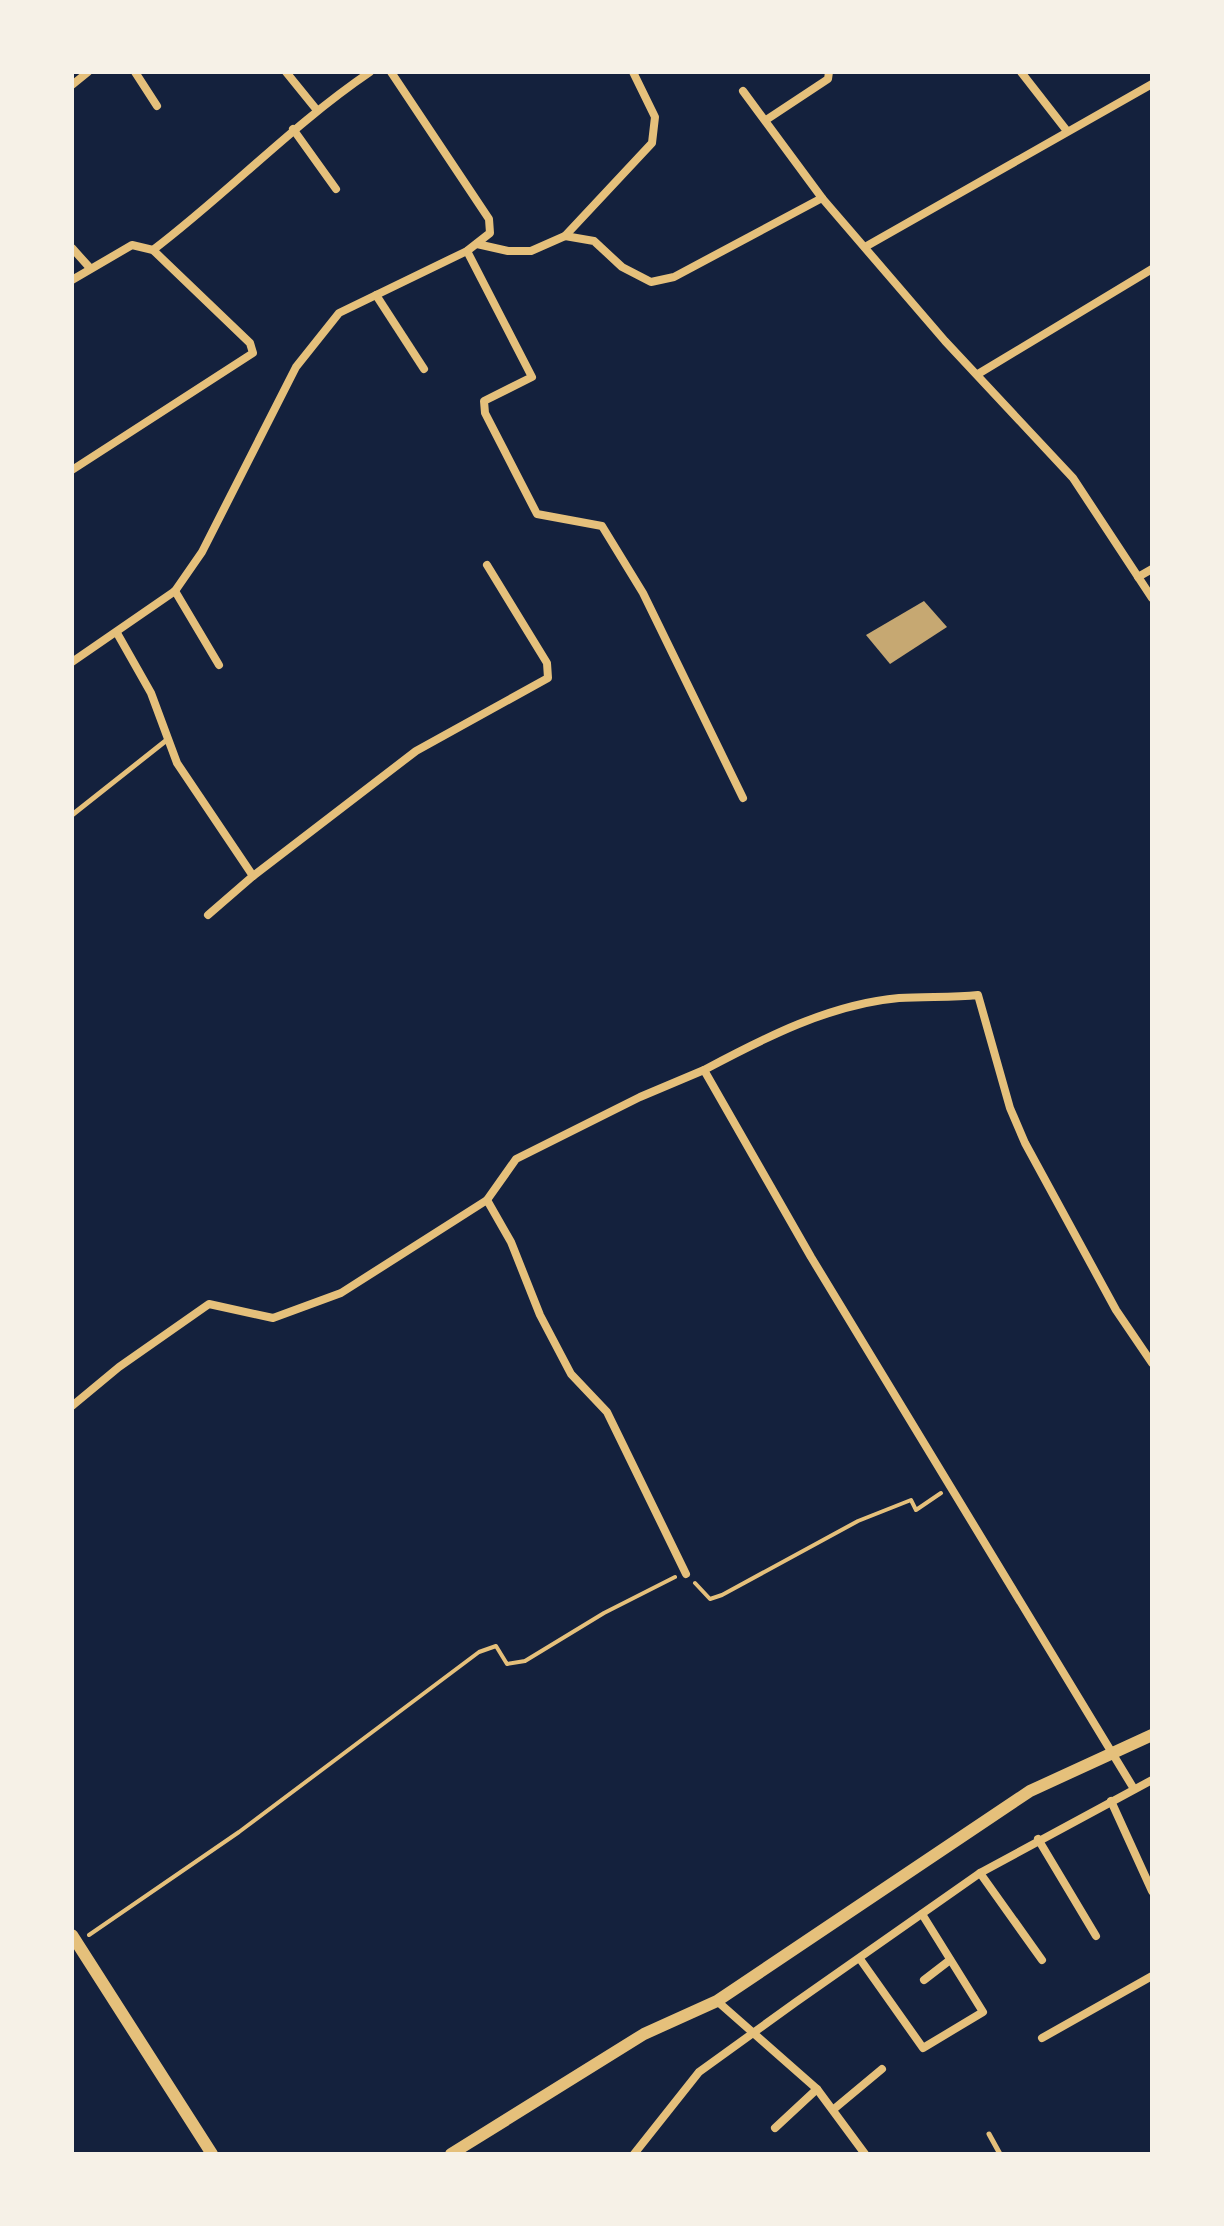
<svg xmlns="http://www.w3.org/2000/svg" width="1224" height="2226" font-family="Commissioner,sans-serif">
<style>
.building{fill:#c6a872}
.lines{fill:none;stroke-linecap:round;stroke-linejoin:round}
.path{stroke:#e5c07b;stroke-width:4}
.service{stroke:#e5c07b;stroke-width:5}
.minor{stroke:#e5c07b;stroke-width:8}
.tertiary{stroke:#e5c07b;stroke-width:12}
</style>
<rect width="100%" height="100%" fill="#14213d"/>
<!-- building -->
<path class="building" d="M924 601 947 627 890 664 866 635Z"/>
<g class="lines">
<!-- path -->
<g class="path">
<path d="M695 1583 710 1599 722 1595 858 1521 911 1500 916 1510 941 1493"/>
<path d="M89 1935 239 1832 479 1652 496 1646 507 1664 525 1661 604 1613 675 1577"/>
</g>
<!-- service -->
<g class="service">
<path d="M72 815 168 739"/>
<path d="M989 2134 1000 2154"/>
</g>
<!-- minor -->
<g class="minor">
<path d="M135 72 157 106"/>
<path d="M286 72 316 109"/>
<path d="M1021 72 1067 131"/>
<path d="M72 85 88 72"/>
<path d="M743 91 822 198"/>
<path d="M766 120 828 79 829 72"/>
<path d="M293 129 336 189"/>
<path d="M565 236 652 143 655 117 633 72"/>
<path d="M477 244 508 251H531L565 236 594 241 622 267 651 282 674 277 822 198 945 341 1073 478 1152 598"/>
<path d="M865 247 1152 84"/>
<path d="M72 248 90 268"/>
<path d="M153 250C228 193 292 125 370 72"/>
<path d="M467 251 532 377 484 401 485 413 537 514 602 526 643 593 743 798"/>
<path d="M72 280 132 245 153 250 250 343 253 353 72 470"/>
<path d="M376 295 424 369"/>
<path d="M978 374 1152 269"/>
<path d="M1138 577 1152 569"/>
<path d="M175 591 219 665"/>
<path d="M117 633 151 693 177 763 253 876 208 915"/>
<path d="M72 662 175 591 202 552 296 367 339 313 467 251 490 233 489 219 391 72"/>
<path d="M253 876 416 751 548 678 547 663 487 565"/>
<path d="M704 1070C764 1038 830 1004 899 998 925 996 952 998 978 995L1010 1108 1025 1143 1116 1310 1152 1363"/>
<path d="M487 1200 516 1159 640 1097 704 1070 811 1257 1134 1789"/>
<path d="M72 1406 119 1367 209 1304 273 1318 341 1293 487 1200 511 1242 540 1315 571 1374 607 1412 686 1574"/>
<path d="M1111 1801 1152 1891"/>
<path d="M1038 1839 1096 1936"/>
<path d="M980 1873 1042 1960"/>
<path d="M860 1959 923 2048 983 2012 922 1914"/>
<path d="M924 1980 950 1960"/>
<path d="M717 2001 817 2089 865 2154"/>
<path d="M1042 2038 1152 1976"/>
<path d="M834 2109 882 2069"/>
<path d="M775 2128 817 2089"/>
<path d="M634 2154 699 2072 796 2002 980 1873 1152 1780"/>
</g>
<!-- tertiary -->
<g class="tertiary">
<path d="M72 1935 212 2154"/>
<path d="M451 2154 644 2034 717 2001 1030 1791 1152 1735"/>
</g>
</g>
<!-- border -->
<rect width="1224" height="2226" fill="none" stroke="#f6f1e7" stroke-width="148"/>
</svg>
